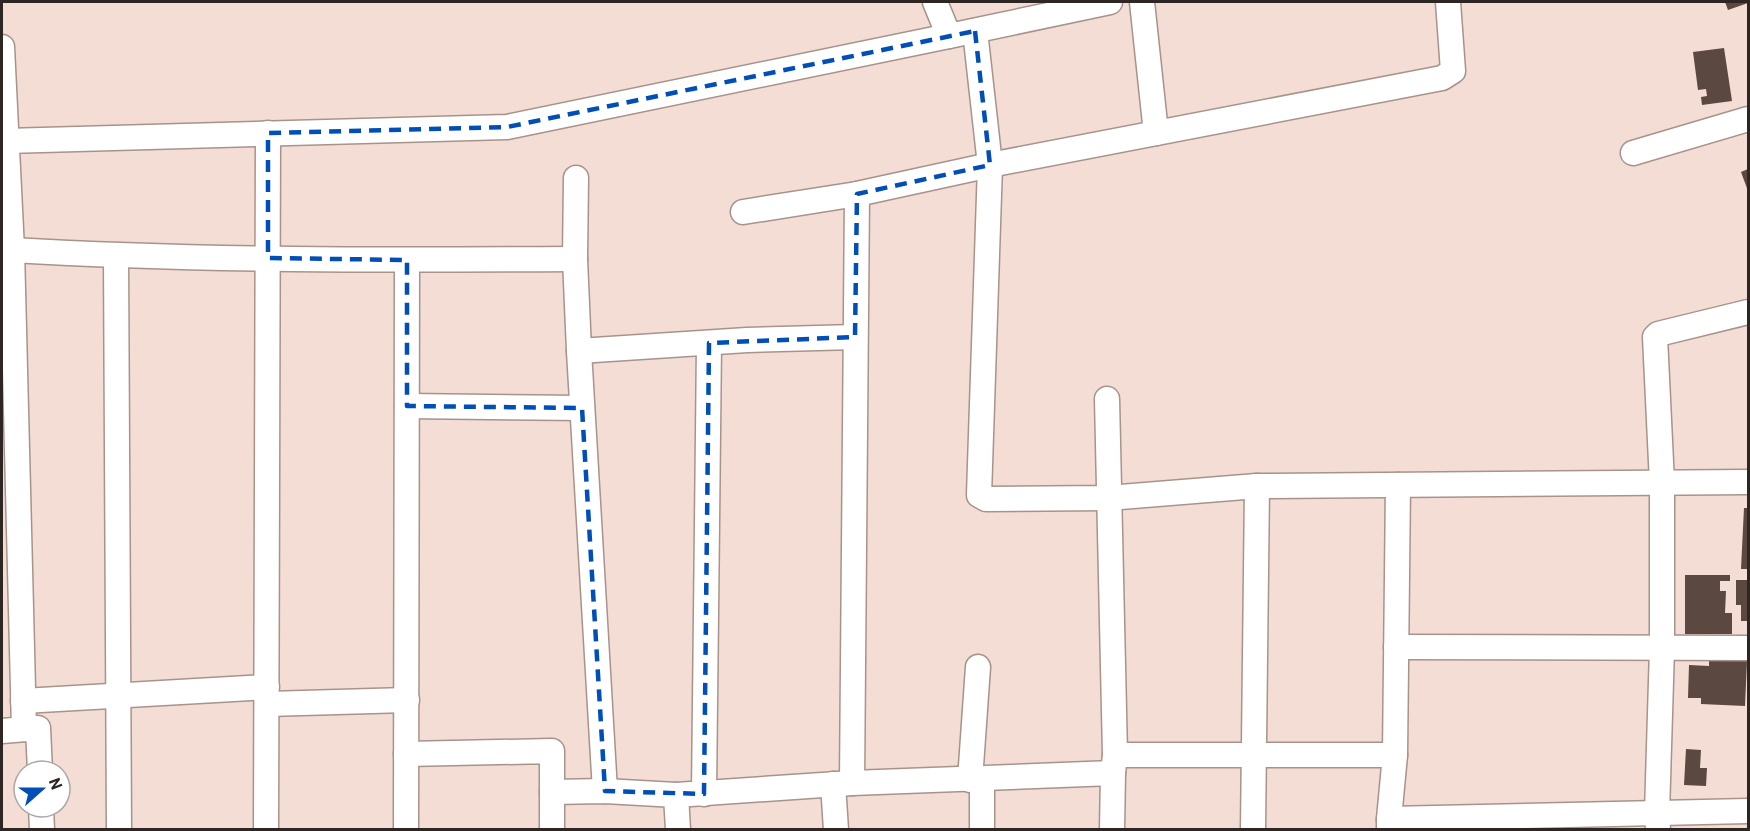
<svg xmlns="http://www.w3.org/2000/svg" width="1750" height="831" font-family="Barlow,sans-serif">
<style>
.building{fill:#5b4841}
.lines{fill:none;stroke-linecap:round;stroke-linejoin:round}
.street-casing{stroke:#a8938b;stroke-width:27}
.street{stroke:#fff;stroke-width:24}
.marked{fill:none;stroke:#004eb7;stroke-width:4.5;stroke-dasharray:12 8;stroke-linejoin:round}
</style>
<rect width="100%" height="100%" fill="#f3ddd4"/>
<!-- building -->
<g class="building">
<path d="M1725 2H1748V3L1728 10Z"/>
<path d="M1724 48 1732 101 1702 105 1701 97 1707 96 1706 89 1698 90 1693 52Z"/>
<path d="M1748 169V191L1741 172Z"/>
<path d="M1744 508H1748V569H1741Z"/>
<path d="M1685 575H1730V581H1720V591H1726L1725 613H1732V634H1685Z"/>
<path d="M1736 580H1747L1748 621H1741V605H1736Z"/>
<path d="M1709 659 1747 661 1745 706 1701 704V698H1688L1689 665 1709 666Z"/>
<path d="M1686 749 1701 750 1700 768H1707L1706 786 1684 785Z"/>
</g>
<g class="lines">
<defs>
<g id="street">
<path d="M935 2 949 36"/>
<path d="M1142 2 1156 133"/>
<path d="M975 31 990 165 979 495 986 499 1108 498 1257 486 1748 482"/>
<path d="M2 47 12 250 24 729"/>
<path d="M6 141 507 127 949 36 1110 2"/>
<path d="M1633 153 1748 119"/>
<path d="M576 178 575 259 579 351 605 791"/>
<path d="M743 212 857 194 990 165 1442 78 1453 71 1448 2"/>
<path d="M12 250C199 261 387 260 575 259"/>
<path d="M116 256 119 830"/>
<path d="M579 351 747 340 855 337"/>
<path d="M1107 399 1115 755 1113 773 1112 830"/>
<path d="M407 406 582 408"/>
<path d="M1396 647 1748 648"/>
<path d="M23 701 267 687"/>
<path d="M267 704 407 700"/>
<path d="M2 731 38 728 40 771"/>
<path d="M406 754 552 751V830"/>
<path d="M1115 755H1395"/>
<path d="M970 780 978 667"/>
<path d="M852 783 857 194"/>
<path d="M833 784 836 830"/>
<path d="M552 792 605 791 676 795 852 783 1113 773"/>
<path d="M704 794 709 343"/>
<path d="M676 795 678 830"/>
<path d="M41 807 42 830"/>
<path d="M1389 819 1748 811"/>
<path d="M266 830 268 133"/>
<path d="M406 830 407 260"/>
<path d="M982 830V779"/>
<path d="M1253 830 1257 486"/>
<path d="M1389 830V819L1395 755 1398 485"/>
<path d="M1658 830 1657 813 1662 648V483L1655 337 1658 334 1748 312"/>
</g>
</defs>
<!-- street casing -->
<use href="#street" class="street-casing"/>
<!-- street -->
<use href="#street" class="street"/>
</g>
<!-- marked area -->
<path class="marked" d="M975 31 990 165 857 194 855 337 709 343 704 794 605 791 582 408 407 406V260L268 258V133L507 127Z"/>
<!-- border -->
<rect width="1750" height="831" fill="none" stroke="#2e2622" stroke-width="6"/>
<!-- north arrow -->
<g transform="translate(42 789) rotate(69)"><circle r="28" fill="#ffffff" stroke="#aba8a7" stroke-width="1.5"/>
<path d="M0-4.5L10 22L0 15L-10 22Z" fill="#004eb7"/>
<text y="-9" font-size="16" font-weight="bold" text-anchor="middle" fill="#2e2622">N</text>
</g>
</svg>
